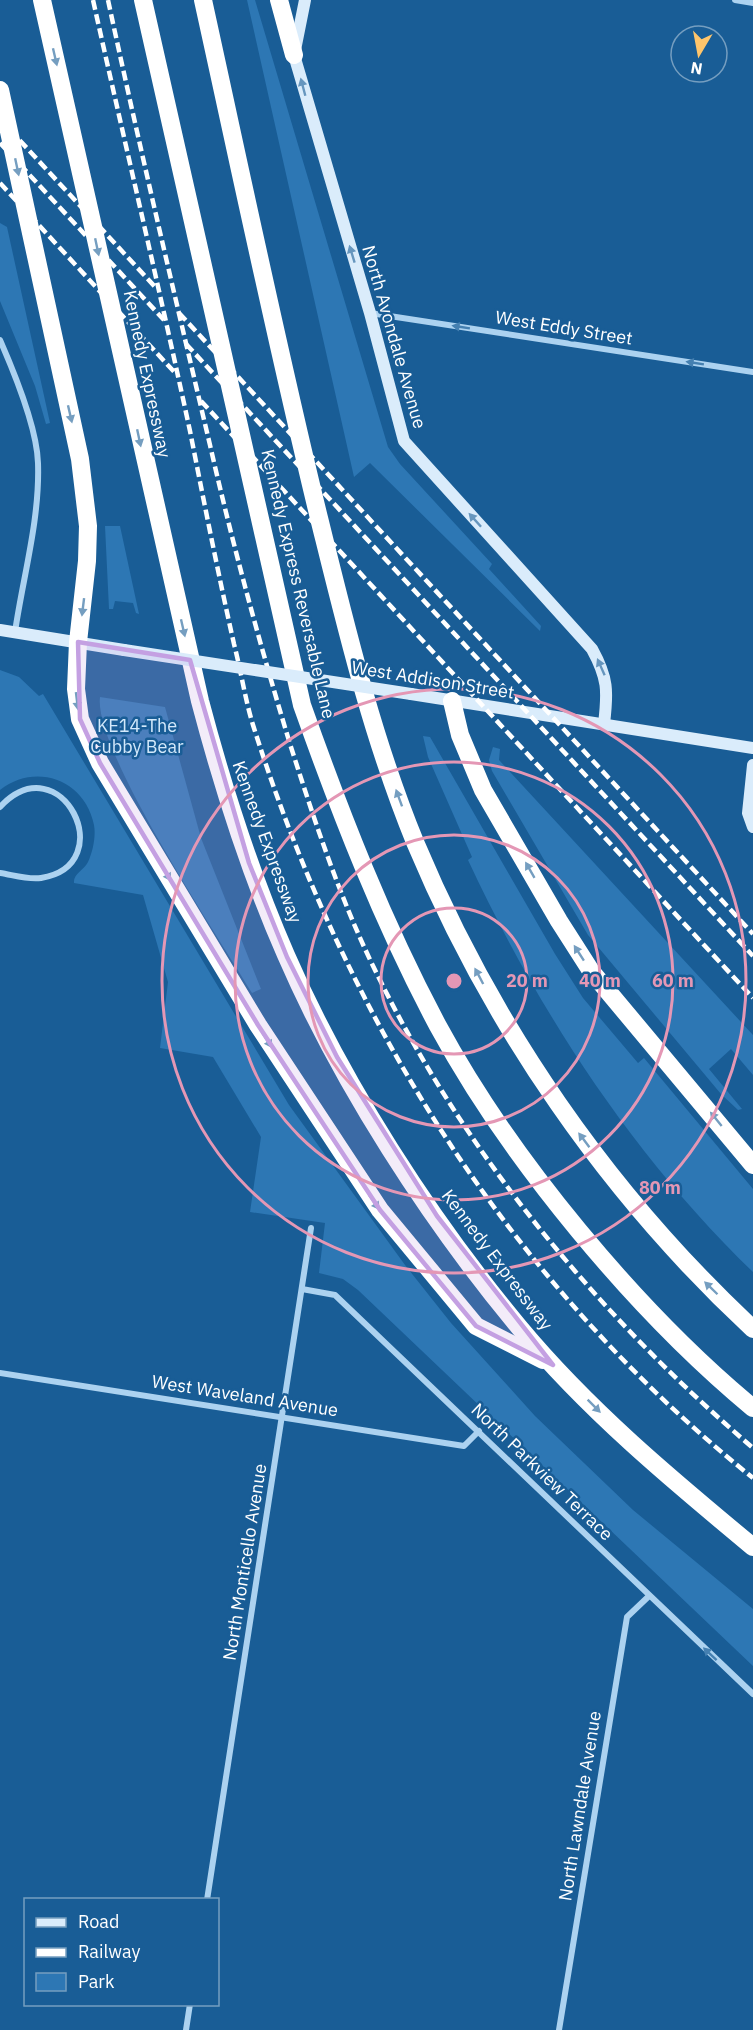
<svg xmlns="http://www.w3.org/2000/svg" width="753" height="2030" font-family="'IBM Plex Sans',sans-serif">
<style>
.green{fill:#2d77b4}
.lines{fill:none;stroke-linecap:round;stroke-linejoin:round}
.street{stroke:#acd2f0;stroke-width:6}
.secondary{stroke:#daecfb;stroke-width:12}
.highway{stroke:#fff;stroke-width:18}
.rail{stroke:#fff;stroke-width:4.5;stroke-dasharray:10 4.5;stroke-linecap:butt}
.secondary-bridge{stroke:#daecfb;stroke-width:12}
.oneway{fill:#759ec0}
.oneway2{fill:#6696be}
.oneway3{fill:#4580b1}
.marked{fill:#c4a0e2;fill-opacity:0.2;stroke:#c4a0e2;stroke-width:4.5;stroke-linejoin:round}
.ring{fill:none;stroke:#e497b5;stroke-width:3}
.labels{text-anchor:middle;stroke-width:5;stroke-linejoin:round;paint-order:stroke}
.street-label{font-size:18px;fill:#fff;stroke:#195d96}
.park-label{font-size:18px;fill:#d3e9fb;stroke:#195d96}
.centre{fill:#e497b5;stroke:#195d96;stroke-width:3}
.ring-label{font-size:18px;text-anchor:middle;font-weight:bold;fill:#e497b5;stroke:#195d96;stroke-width:5;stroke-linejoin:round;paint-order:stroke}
</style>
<rect width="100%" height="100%" fill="#195d96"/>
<!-- green -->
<g class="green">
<path d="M247 0H255L388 447 400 464 492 564 489 569 541 626 540 631 370 463 354 477Z"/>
<path d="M0 223 7 227 50 423 46 424 35 386 0 301Z"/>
<path d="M105 526H120L139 614 136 613 133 603 115 601 113 609H109Z"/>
<path d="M0 670 19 677 39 696 43 694 289 1105 405 1265 451 1323 535 1416 633 1510 753 1609V1666L358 1290 343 1279 319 1273 325 1223 250 1212 261 1137 213 1057 160 1048 168 982 143 895 74 883C73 874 84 870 88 862 93 851 96 836 94 825 85 779 35 762 0 790Z"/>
<path d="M100 697 165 707 201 838 261 989 252 993C220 939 93 750 100 697Z"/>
<path d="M423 736 430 737 555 954 583 998 638 1063 644 1058 753 1189V1272C632 1155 539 1012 468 860L472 857 428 757Z"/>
<path d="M493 747 500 749 499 760 753 1035V1075L731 1049 709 1069 742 1109 738 1110 721 1094 588 935 492 771 489 760Z"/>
</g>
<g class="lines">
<!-- street -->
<g class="street">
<path d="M735 0 753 3"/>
<path d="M370 313 753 372"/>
<path d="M0 340C14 372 37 428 38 463 40 519 23 577 15 632"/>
<path d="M0 807C61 742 122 865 41 878 28 880 13 875 0 873"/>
<path d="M302 1289 335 1295 753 1694"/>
<path d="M0 1373 464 1446 479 1431"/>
<path d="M207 1900 311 1228"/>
<path d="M186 2030 190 2004"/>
<path d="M559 2030 627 1617 649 1596"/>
</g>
<!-- secondary -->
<g class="secondary">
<path d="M305 0 294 55 370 313 404 441 592 649C608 678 608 691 604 724"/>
<path d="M0 630 124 650"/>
<path d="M411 694 753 748"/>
<path d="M753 765 748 813 753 827"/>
</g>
<!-- highway -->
<g class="highway">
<path d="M42 0 200 701C223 788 250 873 286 955 342 1084 430 1220 519 1327 588 1410 671 1479 753 1547"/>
<path d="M143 0 302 705C341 815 383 923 438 1026 510 1159 636 1311 753 1408"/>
<path d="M203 0C241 173 277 346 319 518 346 627 372 737 415 842 492 1026 607 1193 753 1329"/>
<path d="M279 0 294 55"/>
<path d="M0 90 80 459 88 526 87 561 78 642 76 689 80 719 100 763 258 1025 380 1210 476 1326 543 1360"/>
<path d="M452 701 460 735 483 790 559 921 591 971 753 1165"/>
</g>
<!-- rail -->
<g class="rail">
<path d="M93 0C125 144 159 287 190 431 204 502 218 573 234 644 241 671 245 699 253 725 346 1020 510 1283 753 1478"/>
<path d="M108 0C140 149 175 297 210 445 233 546 260 645 290 744 315 822 340 899 376 972 465 1155 599 1316 753 1448"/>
<path d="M0 119 157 289"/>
<path d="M0 143 164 320"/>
<path d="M0 183 177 375"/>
<path d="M179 313 753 934"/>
<path d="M186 344 753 956"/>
<path d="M201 401 753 998"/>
</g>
<!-- secondary-bridge -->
<path class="secondary-bridge" d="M124 650 411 694"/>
</g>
<!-- one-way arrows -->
<defs><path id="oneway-solid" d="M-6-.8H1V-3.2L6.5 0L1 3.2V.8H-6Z" transform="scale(1.5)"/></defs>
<g class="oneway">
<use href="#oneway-solid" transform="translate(55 57) rotate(77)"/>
<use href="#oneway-solid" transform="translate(17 167) rotate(78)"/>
<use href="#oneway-solid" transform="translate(97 247) rotate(78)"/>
<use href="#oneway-solid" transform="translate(70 414) rotate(77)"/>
<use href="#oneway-solid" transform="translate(139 438) rotate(78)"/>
<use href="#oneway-solid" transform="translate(83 607) rotate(97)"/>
<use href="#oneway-solid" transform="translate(183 628) rotate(77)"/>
<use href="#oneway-solid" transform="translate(77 701) rotate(83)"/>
<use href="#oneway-solid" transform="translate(399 798) rotate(-110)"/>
<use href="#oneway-solid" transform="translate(530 870) rotate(-120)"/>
<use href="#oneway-solid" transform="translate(166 873) rotate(59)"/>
<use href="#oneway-solid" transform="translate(579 953) rotate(-123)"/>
<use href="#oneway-solid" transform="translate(479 976) rotate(-118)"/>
<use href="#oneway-solid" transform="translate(267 1040) rotate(57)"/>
<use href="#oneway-solid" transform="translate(716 1119) rotate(-129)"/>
<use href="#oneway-solid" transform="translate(584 1140) rotate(-127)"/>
<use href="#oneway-solid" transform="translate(374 1202) rotate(55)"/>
<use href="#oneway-solid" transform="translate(711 1288) rotate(-136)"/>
<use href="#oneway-solid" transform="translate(594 1406) rotate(45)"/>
</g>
<g class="oneway2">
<use href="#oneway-solid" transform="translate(303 87) rotate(-105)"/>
<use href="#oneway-solid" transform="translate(352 254) rotate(-107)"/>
<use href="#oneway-solid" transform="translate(475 520) rotate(-132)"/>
<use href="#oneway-solid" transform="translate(601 667) rotate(-114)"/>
</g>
<g class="oneway3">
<use href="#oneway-solid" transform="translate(461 327) rotate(-171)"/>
<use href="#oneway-solid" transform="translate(695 363) rotate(-171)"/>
<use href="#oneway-solid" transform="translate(710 1654) rotate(-137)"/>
</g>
<!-- marked area -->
<path class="marked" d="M78 642 190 660 249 863 287 957 337 1057 437 1216 553 1365 476 1326 380 1210 258 1025 100 763 80 719Z"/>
<!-- distance rings -->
<g class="ring">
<circle cx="454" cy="981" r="73"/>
<circle cx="454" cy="981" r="146"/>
<circle cx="454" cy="981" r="219"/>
<circle cx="454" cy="981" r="292"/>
</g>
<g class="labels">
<!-- street labels -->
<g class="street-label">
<text transform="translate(564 328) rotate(9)" y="6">West Eddy Street</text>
<text transform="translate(394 337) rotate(74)" y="6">North Avondale Avenue</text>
<text transform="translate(147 374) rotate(78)" y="6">Kennedy Expressway</text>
<text transform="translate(298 584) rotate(77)" y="6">Kennedy Express Reversable Lane</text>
<text transform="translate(433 680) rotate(9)" y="6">West Addison Street</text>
<text transform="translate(267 842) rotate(70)" y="6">Kennedy Expressway</text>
<text transform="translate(497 1260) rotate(53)" y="6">Kennedy Expressway</text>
<text transform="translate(245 1396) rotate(9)" y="6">West Waveland Avenue</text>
<text transform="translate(542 1472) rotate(44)" y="6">North Parkview Terrace</text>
<text transform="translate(245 1562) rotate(-81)" y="6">North Monticello Avenue</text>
<text transform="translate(580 1806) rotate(-81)" y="6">North Lawndale Avenue</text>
</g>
<!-- park labels -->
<g class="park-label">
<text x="137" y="732">KE14-The<tspan x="137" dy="21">Cubby Bear</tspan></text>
</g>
</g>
<circle cx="454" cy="981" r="9" class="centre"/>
<g class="ring-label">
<text x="527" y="987">20 m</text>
<text x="600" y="987">40 m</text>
<text x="673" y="987">60 m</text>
<text x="660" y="1194">80 m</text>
</g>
<!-- legend -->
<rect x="24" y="1898" width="195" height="108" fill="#195d96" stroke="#759ec0" stroke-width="1.5"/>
<rect x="36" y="1918" width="30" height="9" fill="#daecfb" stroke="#759ec0" stroke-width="1.5"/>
<text x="78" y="1928" font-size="18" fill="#ffffff">Road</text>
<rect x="36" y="1948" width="30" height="9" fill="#ffffff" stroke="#759ec0" stroke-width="1.5"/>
<text x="78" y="1958" font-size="18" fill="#ffffff">Railway</text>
<rect x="36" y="1973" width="30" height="18" fill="#2d77b4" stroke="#759ec0" stroke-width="1.5"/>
<text x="78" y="1988" font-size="18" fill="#ffffff">Park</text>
<!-- north arrow -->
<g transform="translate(699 54) rotate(190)"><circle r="28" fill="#195d96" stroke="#759ec0" stroke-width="1.5"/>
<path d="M0-4.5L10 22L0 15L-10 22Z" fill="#ffc56b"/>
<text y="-9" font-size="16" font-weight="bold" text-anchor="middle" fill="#ffffff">N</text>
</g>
</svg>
